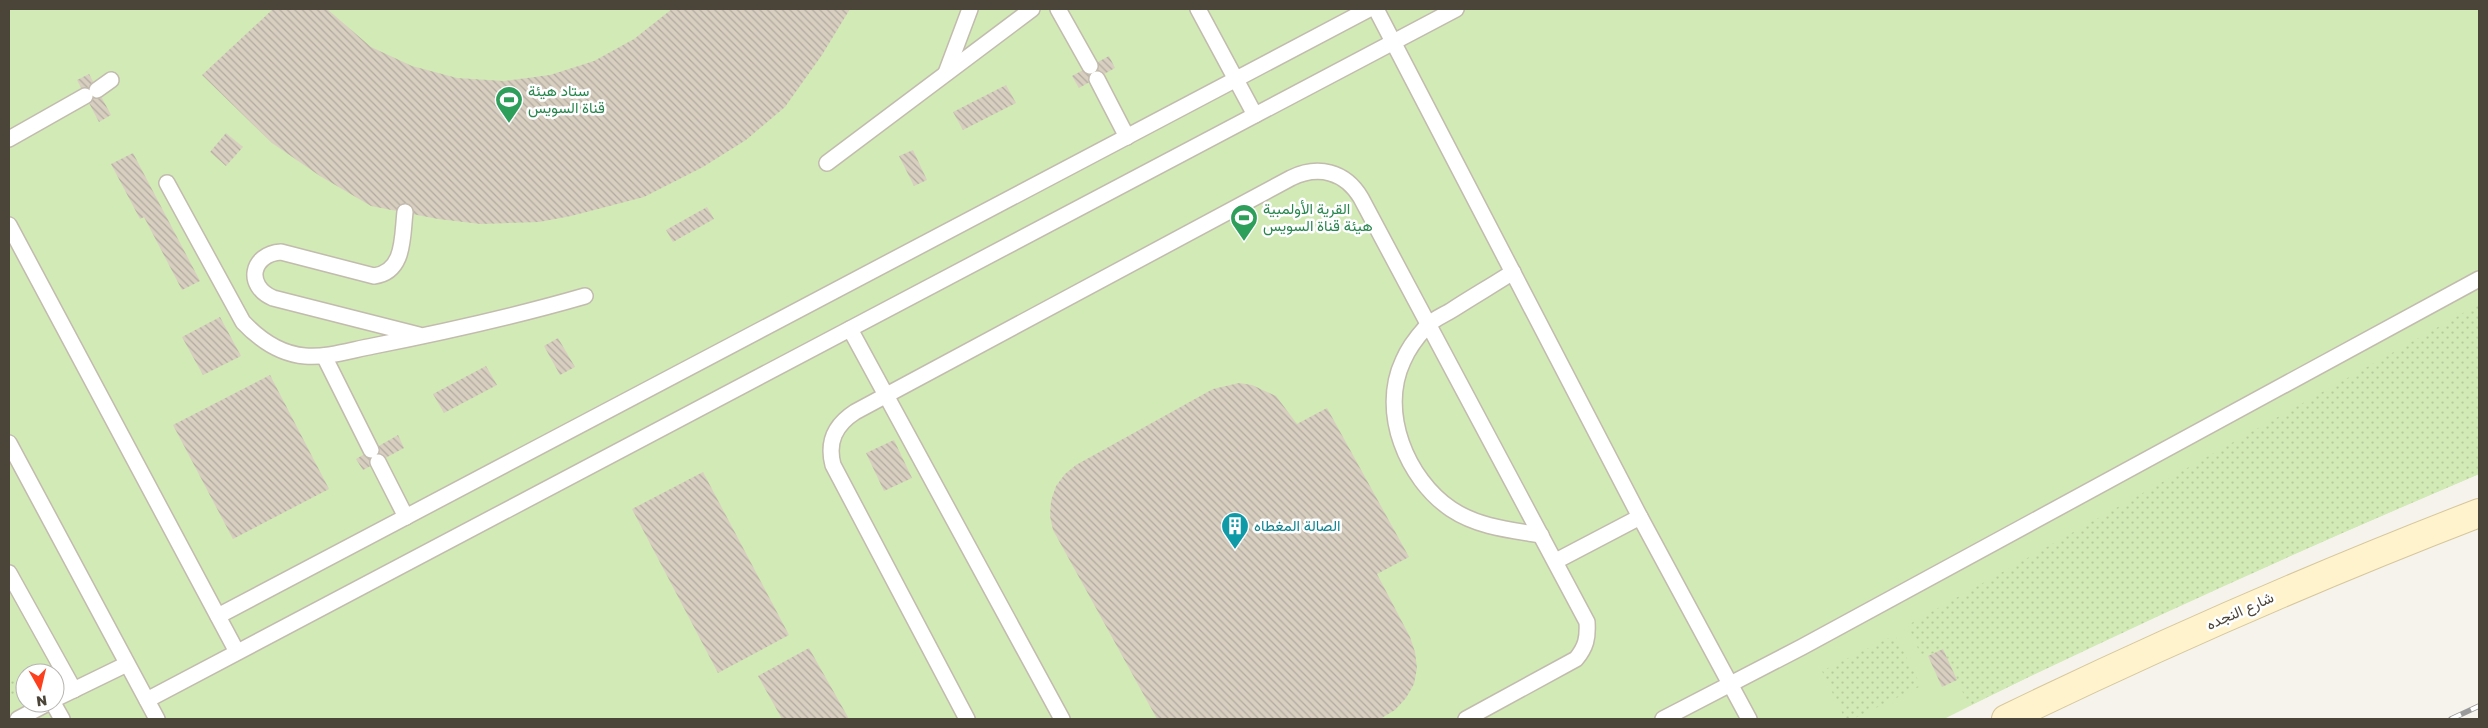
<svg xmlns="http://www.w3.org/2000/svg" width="2488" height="728" font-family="'Golos Text',Vazirmatn,sans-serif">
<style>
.green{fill:#d2eab5;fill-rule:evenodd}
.garden{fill:url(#garden-dots)}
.building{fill:url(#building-back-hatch)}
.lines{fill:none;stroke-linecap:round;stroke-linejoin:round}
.lane-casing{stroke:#c2bbae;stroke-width:18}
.secondary-casing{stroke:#d6c79b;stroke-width:30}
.lane{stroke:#fff;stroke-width:15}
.secondary{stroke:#fff3cd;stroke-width:28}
.rail-casing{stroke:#9a9a9a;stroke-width:5.5}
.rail{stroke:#fff;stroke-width:4;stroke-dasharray:11;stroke-linecap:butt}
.labels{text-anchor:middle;stroke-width:5;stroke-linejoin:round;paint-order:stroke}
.leisure-label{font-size:15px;fill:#27864d;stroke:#fff;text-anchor:start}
.culture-label{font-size:15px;fill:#0d838f;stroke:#fff;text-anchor:start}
.street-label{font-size:15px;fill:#4b4439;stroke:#fff}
</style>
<defs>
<pattern id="garden-dots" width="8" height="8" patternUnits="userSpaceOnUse" patternTransform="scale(1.25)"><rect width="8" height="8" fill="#d2eab5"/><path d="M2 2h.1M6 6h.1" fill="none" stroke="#b6ca9c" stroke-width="1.8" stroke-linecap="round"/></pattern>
<pattern id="building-back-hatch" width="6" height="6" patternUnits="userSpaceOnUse" patternTransform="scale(1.25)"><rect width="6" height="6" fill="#d8cfc1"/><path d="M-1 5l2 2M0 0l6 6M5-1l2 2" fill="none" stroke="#b1aa9e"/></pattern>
</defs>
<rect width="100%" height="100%" fill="#f6f3ec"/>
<!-- green -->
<path class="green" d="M9 9H2479V474C2299 551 2119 630 1944 719H9ZM25 673H55V703H25Z"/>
<!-- garden -->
<g class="garden">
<path d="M2479 304V474C2307 547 2137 624 1969 706L1943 649 1922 658 1908 625Z"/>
<path d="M1895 635 1921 686 1853 719H1845L1822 671Z"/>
<path d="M15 676 23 691 9 698V680Z"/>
</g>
<!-- building -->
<g class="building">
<path d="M273 9H327L371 47 412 66 457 78 504 81 550 75 594 61 634 39 672 9H850L822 55 785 107 746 140 703 167 644 197 571 216 539 222 481 224 438 219 371 206 320 176 272 143 202 75Z"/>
<path d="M1109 56 1115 68 1079 88 1072 76Z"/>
<path d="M89 74 111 115 99 122 77 80Z"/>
<path d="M1006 85 1016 103 963 130 953 112Z"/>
<path d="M226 133 243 147 226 166 210 152Z"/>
<path d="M913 150 927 180 914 186 899 156Z"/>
<path d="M133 153 200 281 182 290 144 217 140 219 111 164Z"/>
<path d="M707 207 714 219 673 242 666 230Z"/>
<path d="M220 317 241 356 203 375 182 337Z"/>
<path d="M558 338 575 367 560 375 544 346Z"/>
<path d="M486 366 497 385 444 413 433 394Z"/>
<path d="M270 375 329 489 233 539 173 425Z"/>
<path d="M1239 383 1252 385 1276 396 1297 424 1327 408 1409 557 1377 574 1410 637 1415 652 1417 668 1414 684 1406 698 1395 710 1380 719H1157L1053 530 1050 516 1051 501 1056 486 1065 474 1076 465 1213 389Z"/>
<path d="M398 435 404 448 363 470 356 459Z"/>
<path d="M894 440 912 478 884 491 866 453Z"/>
<path d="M703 472 789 635 718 673 632 509Z"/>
<path d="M809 648 849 719H782L758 676Z"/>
<path d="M1943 649 1957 680 1942 687 1928 656Z"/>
</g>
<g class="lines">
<defs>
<g id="lane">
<path d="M1058 9 1090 66"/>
<path d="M1198 9 1255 115"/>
<path d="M1376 9 1640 517 1749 719"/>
<path d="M946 73 970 9"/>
<path d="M1097 79 1127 137"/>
<path d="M97 90 111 80"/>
<path d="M9 139 85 96"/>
<path d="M827 163 1032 9"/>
<path d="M167 183 243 322C260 340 280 354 305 356 327 358 351 350 373 346 444 332 516 316 585 296"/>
<path d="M405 212C402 237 405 272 374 276L281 252C251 254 245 286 273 298L419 335"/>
<path d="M9 225 237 652"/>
<path d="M1513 272C1493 285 1472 297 1452 310 1444 315 1433 319 1426 327 1417 337 1408 349 1403 361 1379 412 1407 479 1451 509 1478 527 1510 530 1541 535"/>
<path d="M850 329 1062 719"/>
<path d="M324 356 371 450"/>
<path d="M9 443 157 719"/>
<path d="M378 462 406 517"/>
<path d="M1556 561 1640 517"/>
<path d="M9 573 74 690"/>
<path d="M218 616 1369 9"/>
<path d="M55 699 127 664"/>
<path d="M147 700 1456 9"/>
<path d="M53 703 62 719"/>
<path d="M18 719 48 703"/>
<path d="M967 719 833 465C827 442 835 425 855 412L1291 178C1318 165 1345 171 1361 198L1587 622C1588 638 1586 647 1576 659L1466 719"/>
<path d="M1663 719 1802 647 2479 279"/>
</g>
<path id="secondary" d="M2006 719C2161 644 2318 575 2479 513"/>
</defs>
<!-- lane casing -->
<use href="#lane" class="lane-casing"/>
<!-- secondary casing -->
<use href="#secondary" class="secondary-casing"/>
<!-- lane -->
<use href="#lane" class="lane"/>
<!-- secondary -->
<use href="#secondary" class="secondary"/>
<defs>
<path id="rail" d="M2451 719 2479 706"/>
</defs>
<!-- rail casing -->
<use href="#rail" class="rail-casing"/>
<!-- rail -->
<use href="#rail" class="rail"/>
</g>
<!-- icons -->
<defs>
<symbol id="stadium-pin" viewBox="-11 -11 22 30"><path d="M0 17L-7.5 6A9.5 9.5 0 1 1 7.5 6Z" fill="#2e9e5b" stroke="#fff"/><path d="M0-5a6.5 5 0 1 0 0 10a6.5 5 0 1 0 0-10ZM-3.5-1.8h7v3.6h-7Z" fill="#fff"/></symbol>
<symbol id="building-pin" viewBox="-11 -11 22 30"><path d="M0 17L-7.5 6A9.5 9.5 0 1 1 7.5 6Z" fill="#0f9aa8" stroke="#fff"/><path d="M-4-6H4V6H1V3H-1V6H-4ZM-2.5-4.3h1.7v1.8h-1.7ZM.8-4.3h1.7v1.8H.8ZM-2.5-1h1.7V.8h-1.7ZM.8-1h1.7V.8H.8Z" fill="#fff"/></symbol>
</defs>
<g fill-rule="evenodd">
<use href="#stadium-pin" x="493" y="84" width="32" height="43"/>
<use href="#stadium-pin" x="1228" y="202" width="32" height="43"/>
<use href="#building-pin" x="1219" y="510" width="32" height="43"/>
</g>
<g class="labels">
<!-- leisure labels -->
<g class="leisure-label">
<text x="528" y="96">ستاد هيئة<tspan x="528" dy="17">قناة السويس</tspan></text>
<text x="1263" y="214">القرية الأولمبية<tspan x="1263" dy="17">هيئة قناة السويس</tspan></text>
</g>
<!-- culture labels -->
<g class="culture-label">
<text x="1254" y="531">الصالة المغطاه</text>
</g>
<!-- street labels -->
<g class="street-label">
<text transform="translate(2240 611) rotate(-24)" y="5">شارع النجده</text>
</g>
</g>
<!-- border -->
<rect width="2488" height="728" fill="none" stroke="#4b4439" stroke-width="20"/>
<!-- north arrow -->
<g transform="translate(40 688) rotate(172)"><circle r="24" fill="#ffffff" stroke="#b7b4b0"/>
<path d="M0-4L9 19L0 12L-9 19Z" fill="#fc3f1d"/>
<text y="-8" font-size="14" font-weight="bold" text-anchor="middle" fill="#4b4439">N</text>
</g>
</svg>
